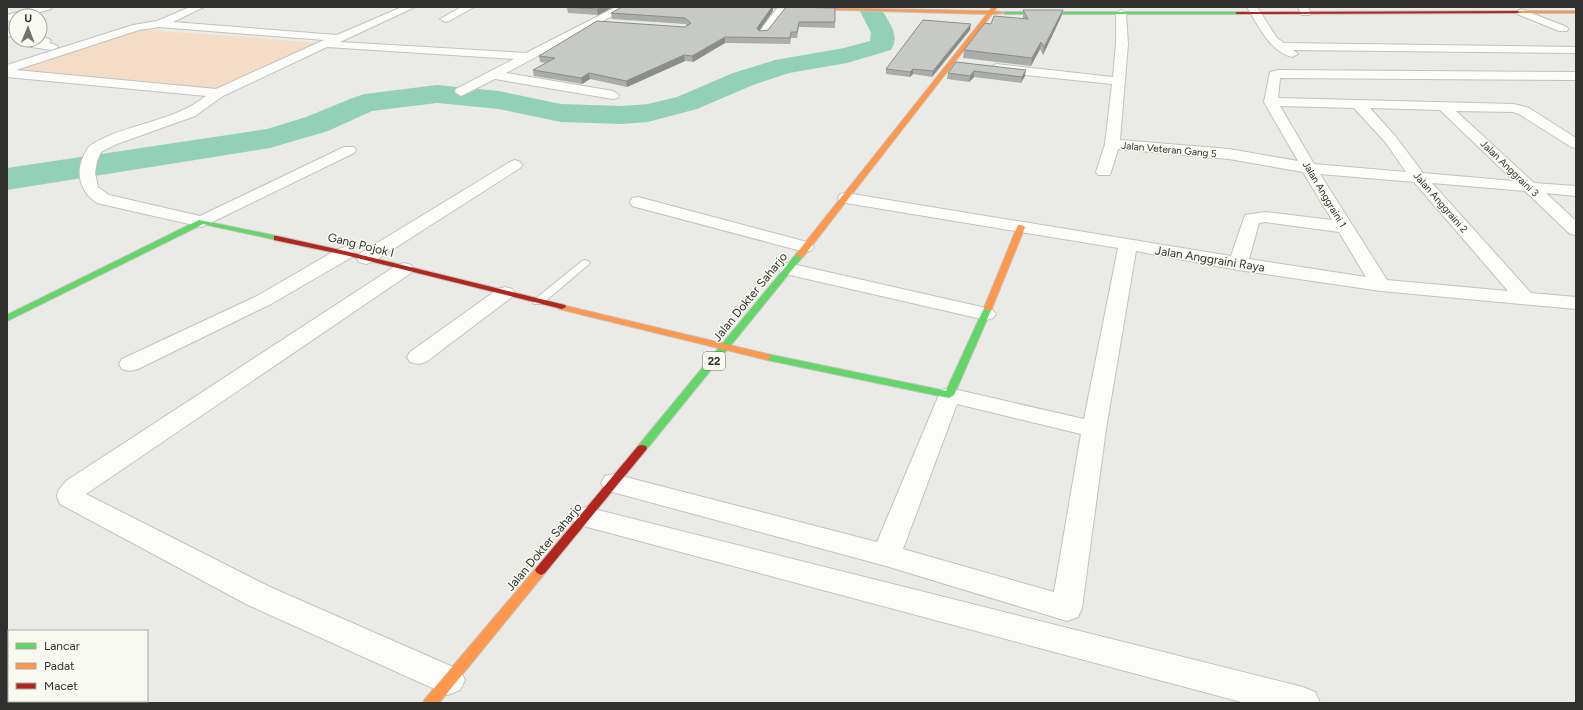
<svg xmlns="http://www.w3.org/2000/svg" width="1583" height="710" font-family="Figtree,sans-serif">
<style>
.green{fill:#f4dcc6}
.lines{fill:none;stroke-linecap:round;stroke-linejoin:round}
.river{fill:#92d1b7;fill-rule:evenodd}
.lane-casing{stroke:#c2c2bf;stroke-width:2}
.street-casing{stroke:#c2c2bf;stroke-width:2}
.fast-casing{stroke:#c2c2bf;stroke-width:2}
.slow-casing{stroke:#c2c2bf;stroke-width:2}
.jam-casing{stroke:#c2c2bf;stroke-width:2}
.lane{fill:#fcfcfb;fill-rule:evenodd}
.street{fill:#fcfcfb;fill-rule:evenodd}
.fast{fill:#63d668;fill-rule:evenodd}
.slow{fill:#ff974d;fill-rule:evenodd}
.jam{fill:#b3261e;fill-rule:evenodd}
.wall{fill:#abadaa}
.shaded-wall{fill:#8b8d8b}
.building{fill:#c7c9c6;stroke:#8b8d8b}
.labels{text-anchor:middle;stroke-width:3;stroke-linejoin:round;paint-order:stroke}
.far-street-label{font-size:10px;fill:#30302e;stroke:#f8faf2}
.shield{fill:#f8faf2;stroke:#6c6d69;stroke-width:1}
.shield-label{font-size:11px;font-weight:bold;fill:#30302e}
.street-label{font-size:12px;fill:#30302e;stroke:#f8faf2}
</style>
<rect width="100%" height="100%" fill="#eaebe6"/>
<!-- green -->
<path class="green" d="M136 29 318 43 212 90 11 71Z"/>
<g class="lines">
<!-- river -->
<path class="river" d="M858 7H880C888 21 901 35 891 50L847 63 789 73 753 85 697 109 648 122 622 124 561 122 499 109 437 103 372 111 328 131 270 148 7 190V168L267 129 306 117 355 97 365 94 437 85 499 91 561 104 622 106 648 104 677 97 733 73 775 60 844 48 870 41 871 33Z"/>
<defs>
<path id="lane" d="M585 260 588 261 590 263 588 265 542 304H534L533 302 534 300 582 261Z"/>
<g id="street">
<path d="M36 7H52L51 9 26 16H16V19L7 21V15Z"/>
<path d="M190 7H204L173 22 337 35 402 7H415L340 42 526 53 616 7H629L506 73 613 91 619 95 618 98 613 99 495 79 461 96 455 92 456 89 514 59 327 47 223 96 195 116 117 144 101 152 97 161 95 173 98 187 109 195 200 216 344 147H354L356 150 354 153 202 227 97 203C80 192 75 173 84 155 86 151 88 147 91 145 126 123 172 123 206 96L7 77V65L133 25 157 21ZM159 27 324 40 216 89 16 70 139 30Z"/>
<path d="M461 7H474L449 21 445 22 440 19Z"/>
<path d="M778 7H788L767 35H759L758 33Z"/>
<path d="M1247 7H1257L1277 38 1284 43 1576 47V53L1293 50 1298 54 1292 57C1270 52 1258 25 1247 7Z"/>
<path d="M1298 7H1308L1311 13 1310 15H1302Z"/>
<path d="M1521 9 1567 27 1568 29 1567 31H1559L1517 14 1516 12Z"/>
<path d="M1121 10 1126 13 1128 44 1120 140 1229 149 1298 161 1264 102 1270 72 1278 70 1576 72V80L1280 78 1278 98 1514 104 1529 108 1576 138V148L1571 147 1519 114 1513 112 1456 111 1534 183 1576 186V196L1546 193 1576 221V235L1570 234 1525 191 1432 183 1531 293 1576 297V309L1381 291 1238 270 1136 251 1106 429 1082 608 1078 617 1067 621 886 566 605 490 601 483 605 476 614 474 877 542 941 390 949 388 1084 419 1118 248 846 203 840 202 838 198 840 194 846 193 1231 256 1245 215 1265 212 1332 220 1303 172 1229 159 1118 149 1110 175H1098L1096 172 1105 144 1112 84 996 72 990 68 996 64 1113 77 1116 44V13ZM1280 106 1354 108 1386 143 1406 172 1314 164ZM1370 108 1440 110 1514 181 1423 173 1396 137ZM1320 174 1414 182 1508 291 1387 280ZM1265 222 1339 232 1366 277 1249 259 1259 223ZM957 404 1081 434 1054 592 903 549Z"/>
<path d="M7 30 16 32V38L7 36Z"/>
<path d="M40 37 49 39 51 41 49 43 56 45 58 47 52 50 31 47 29 45C32 41 35 40 40 40Z"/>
<path d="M515 160 520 162 523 165 520 168 373 262 366 264 359 262 357 258 359 254 510 162Z"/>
<path d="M638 197 811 243 814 247 811 251 805 252 632 206 630 202 632 198Z"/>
<path d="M345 247 352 249 354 253 352 257 271 304 138 369 130 371 122 369 119 364 122 359 257 296 338 249Z"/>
<path d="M404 263 411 265 414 269 411 273 86 494 270 587 460 670 465 680 460 690 448 695 248 605 60 504 57 497 58 491 66 481 397 265Z"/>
<path d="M788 263 986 308 993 310 996 314 993 318 986 320 781 273 778 269 781 265Z"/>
<path d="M505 287 512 289 515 293 512 297 426 362 418 364 410 362 407 357 410 352 498 289Z"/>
<path d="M586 507 1303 687 1315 692 1320 703H1245L576 524 572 517 576 510Z"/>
</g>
<g id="fast">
<path d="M1004 12H1237L1239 13 1237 14H1005Z"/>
<path d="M199 220 277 236 281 238 277 240 203 224 7 321V315Z"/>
<path d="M797 253H803L804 255 646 450H638L637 448 638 446Z"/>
<path d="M985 306H991L992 308 954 395 949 398 767 360 762 357 767 354 946 391Z"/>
</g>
<g id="slow">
<path d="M771 7 989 11 993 7H997L994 11 1007 13 992 14 803 257H797V253L987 14 773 8Z"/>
<path d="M1517 11H1576V13H1518Z"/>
<path d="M1018 225H1021L1025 227 992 308 991 310H985L984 308Z"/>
<path d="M559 305H562L767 354 772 357 767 360 559 309 558 307Z"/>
<path d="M541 565 545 567 547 570 545 573 439 703H423L425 699 537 567Z"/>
</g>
<g id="jam">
<path d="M1518 11 1519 13 1237 14 1235 13 1237 12Z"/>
<path d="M274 236H277L345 251 565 305 566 307 562 309 345 255 274 240Z"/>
<path d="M642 445 646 446 647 448 646 450 545 573 541 575 537 573 535 570 537 567 638 446Z"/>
</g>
</defs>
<!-- lane casing -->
<use href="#lane" class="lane-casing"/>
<!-- street casing -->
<use href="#street" class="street-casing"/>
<!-- fast casing -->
<use href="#fast" class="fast-casing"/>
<!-- slow casing -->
<use href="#slow" class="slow-casing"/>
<!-- jam casing -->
<use href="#jam" class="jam-casing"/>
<!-- lane -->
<use href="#lane" class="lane"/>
<!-- street -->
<use href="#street" class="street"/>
<!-- fast -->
<use href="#fast" class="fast"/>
<!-- slow -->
<use href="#slow" class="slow"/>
<!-- jam -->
<use href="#jam" class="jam"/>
</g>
<!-- wall -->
<g class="wall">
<path d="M567 7H613L598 15 568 13Z"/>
<path d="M835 8V28L799 27 797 38H791L790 44 725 43 693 62 685 61 627 87 590 79 582 84 534 76 533 70 546 63 540 62 539 56 685 27 687 25 685 24 612 19 611 13 773 11 759 31 768 30Z"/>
<path d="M1023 10H1063L1061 17 1043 55 1040 49 1031 66 963 58 964 50 991 24 1023 18Z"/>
<path d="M970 30 932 77 913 74 910 77 886 74V69Z"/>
<path d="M956 62 1025 76 1021 83 974 77 969 82 947 79 948 73Z"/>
</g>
<!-- shaded-wall -->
<g class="shaded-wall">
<path d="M602 7H613L598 15 597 9Z"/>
<path d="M772 7H773V11L757 34V28Z"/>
<path d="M1063 10 1061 17 1043 55 1044 47Z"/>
<path d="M971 24 970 30 932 77 933 71Z"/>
<path d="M725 37V43L693 62 692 56Z"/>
<path d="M1041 42 1040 49 1031 66 1032 58Z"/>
<path d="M684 55 685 61 627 87 626 81Z"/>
<path d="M913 69V74L910 77V72Z"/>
<path d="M1026 70 1025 76 1021 83 1022 77Z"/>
<path d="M974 71V77L969 82 970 76Z"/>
<path d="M589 73 590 79 582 84 581 78Z"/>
</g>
<!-- building -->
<g class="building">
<path d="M567 7H602L597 9Z"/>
<path d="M622 7H772L757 28 759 31 768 30 786 7 835 8V22H799L797 32H791L790 38 725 37 692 56 684 55 626 81 589 73 581 78 533 70 555 58 539 56 597 21 685 27 691 23 685 18 611 13Z"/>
<path d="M1023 10H1063L1044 47 1041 42 1032 58 964 50 985 23 991 24 994 16 1028 19Z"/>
<path d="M923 20 971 24 933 71 913 69 910 72 886 69Z"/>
<path d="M956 62 1026 70 1022 77 974 71 970 76 948 73Z"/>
</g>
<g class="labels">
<!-- far-street labels -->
<g class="far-street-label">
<text transform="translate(1169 149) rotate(5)" y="4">Jalan Veteran Gang 5</text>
<text transform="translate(1510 168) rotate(44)" y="4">Jalan Anggraini 3</text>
<text transform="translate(1325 194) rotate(59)" y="4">Jalan Anggraini 1</text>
<text transform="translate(1441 202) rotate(49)" y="4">Jalan Anggraini 2</text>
</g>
<!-- shield labels -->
<rect class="shield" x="703" y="352" width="22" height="18" rx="3"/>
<g class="shield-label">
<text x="714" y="365">22</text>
</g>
<!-- street labels -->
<g class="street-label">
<text transform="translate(361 245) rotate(14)" y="4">Gang Pojok I</text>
<text transform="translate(1210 259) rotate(9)" y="4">Jalan Anggraini Raya</text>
<text transform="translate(750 297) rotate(-51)" y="4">Jalan Dokter Saharjo</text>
<text transform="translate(544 547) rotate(-50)" y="4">Jalan Dokter Saharjo</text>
</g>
</g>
<!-- border -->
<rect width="1583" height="710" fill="none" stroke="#30302e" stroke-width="16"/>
<!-- legend -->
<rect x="8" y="630" width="140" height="72" fill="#f8faf2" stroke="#a8a9a4"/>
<rect x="16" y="643" width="20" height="6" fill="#63d668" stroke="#a8a9a4"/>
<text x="44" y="650" font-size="12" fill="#30302e">Lancar</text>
<rect x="16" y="663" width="20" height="6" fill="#ff974d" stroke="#a8a9a4"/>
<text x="44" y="670" font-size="12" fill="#30302e">Padat</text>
<rect x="16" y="683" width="20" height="6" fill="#b3261e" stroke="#a8a9a4"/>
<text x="44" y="690" font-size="12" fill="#30302e">Macet</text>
<!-- north arrow -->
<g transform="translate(28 28) rotate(1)"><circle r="19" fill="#f8faf2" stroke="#a8a9a4"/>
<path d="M0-3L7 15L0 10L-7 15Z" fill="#71716e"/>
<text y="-6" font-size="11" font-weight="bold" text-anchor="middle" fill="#30302e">U</text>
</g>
</svg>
